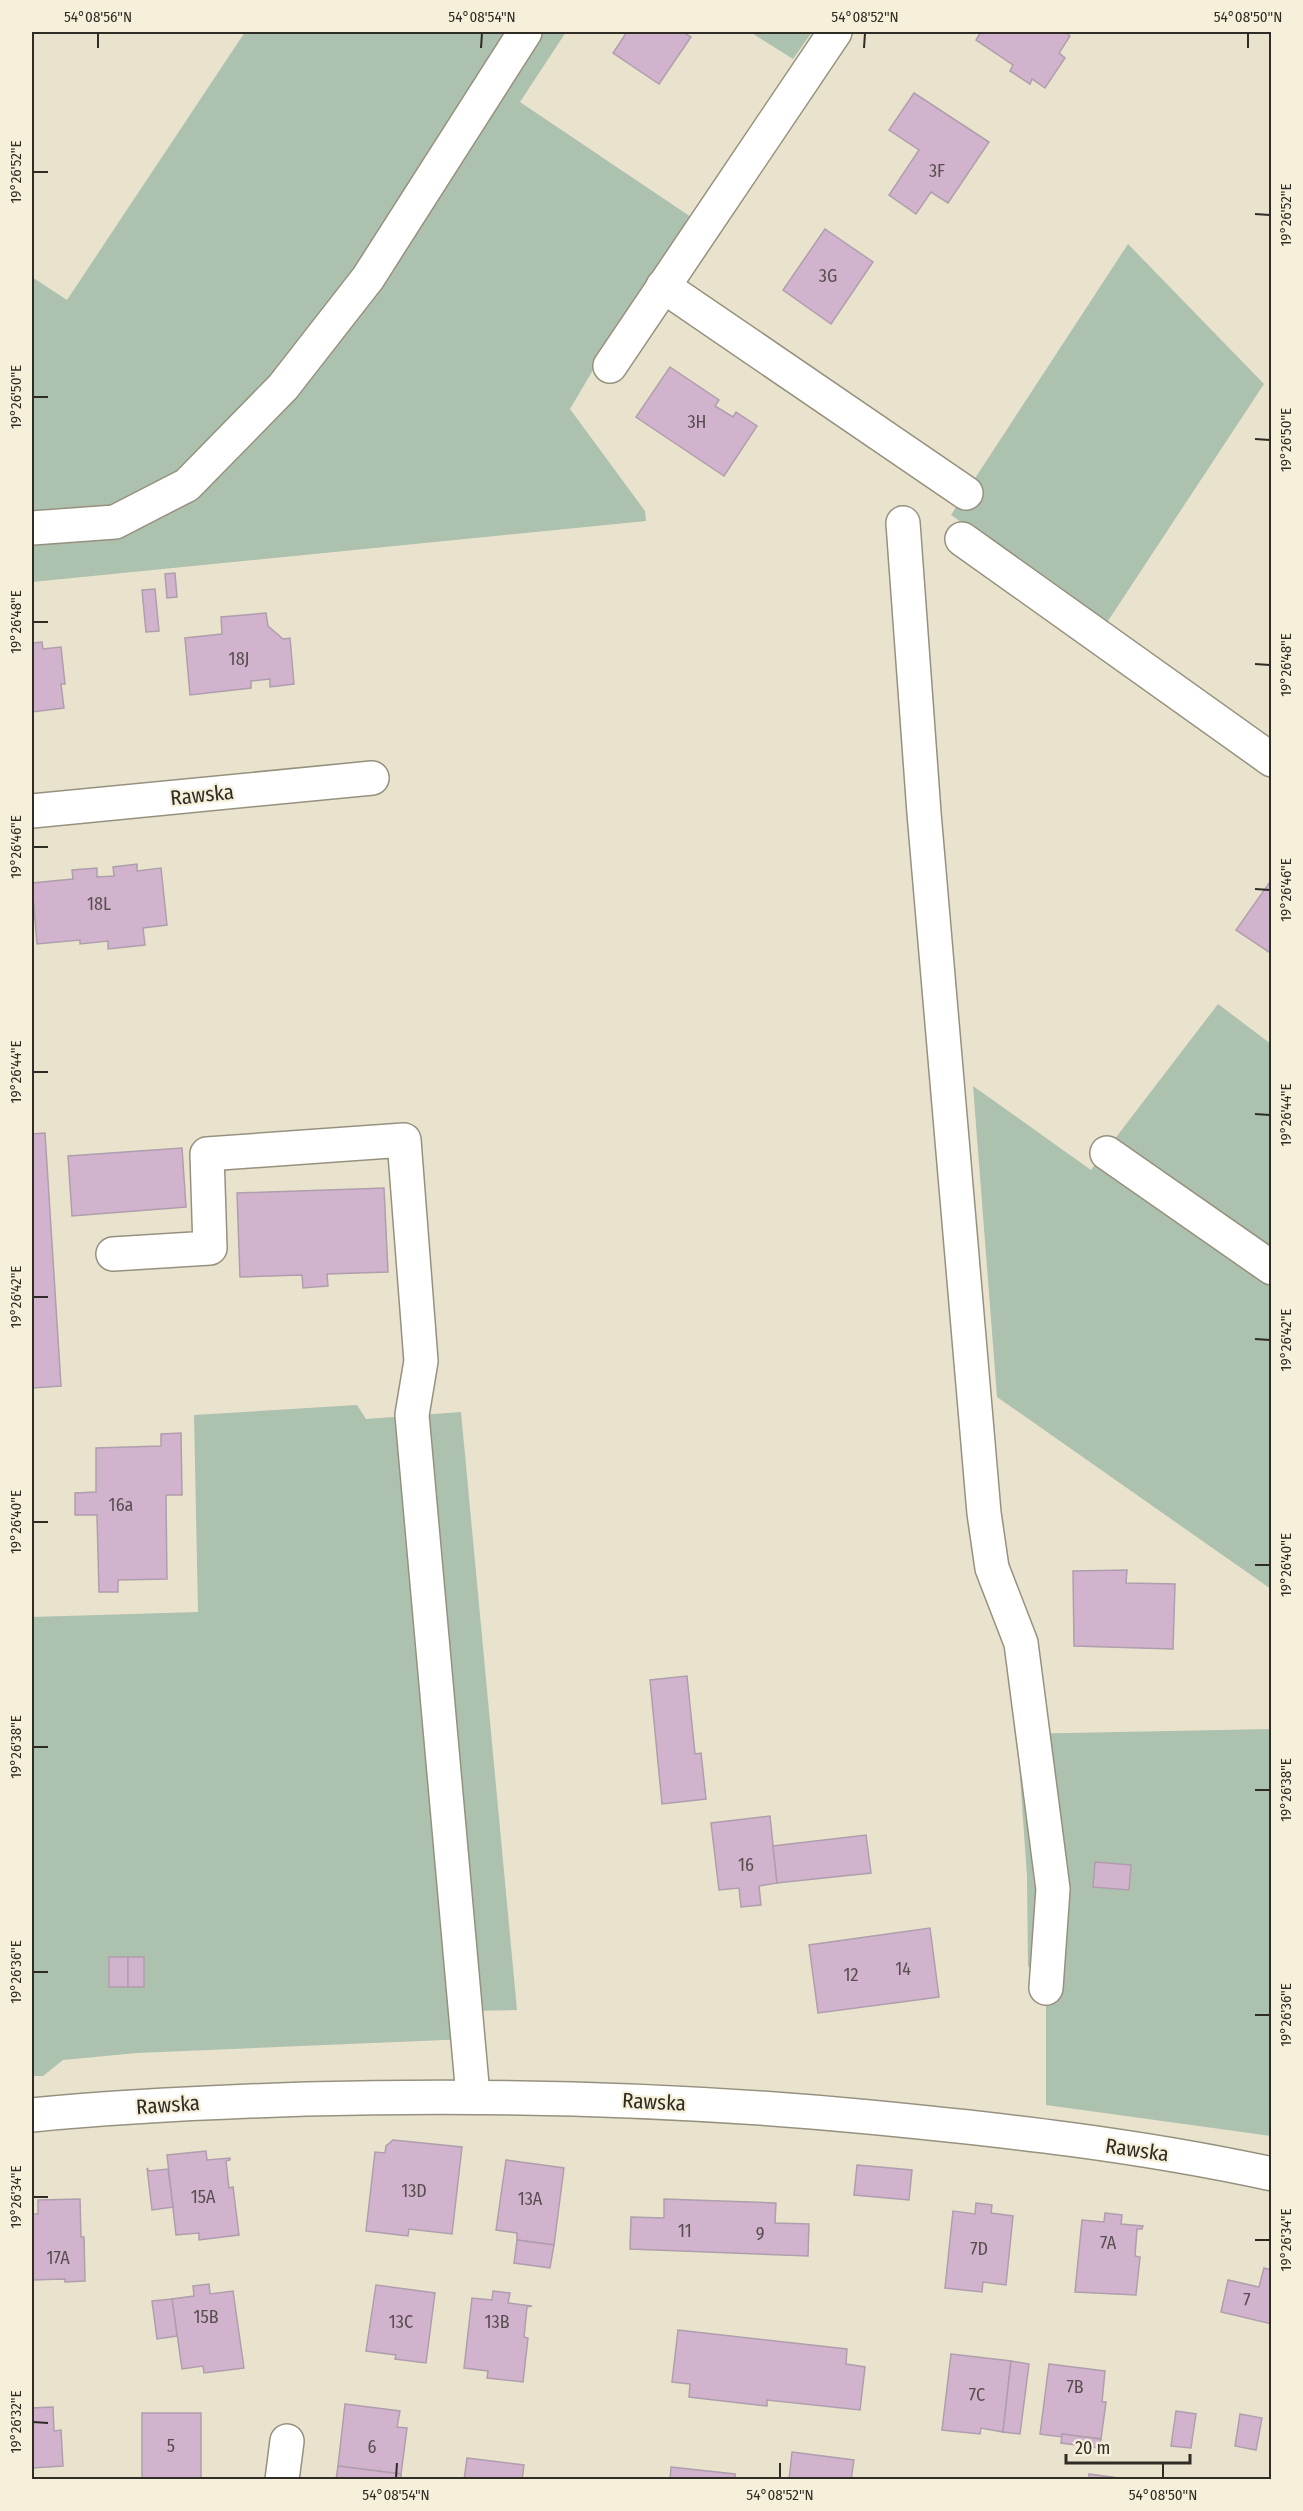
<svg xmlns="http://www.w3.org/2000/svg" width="1303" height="2511" font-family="'Fira Sans Condensed',sans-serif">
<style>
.green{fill:#adc1af}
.building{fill:#d2b3ce;stroke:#af9eac;stroke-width:1.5}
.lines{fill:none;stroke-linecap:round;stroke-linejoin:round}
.minor-casing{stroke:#96917e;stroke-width:36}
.minor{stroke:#fff;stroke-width:33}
.ticks{fill:none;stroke:#2e2c24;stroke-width:2}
.labels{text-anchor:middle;stroke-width:4.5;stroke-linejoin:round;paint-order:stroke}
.number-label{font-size:18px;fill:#574e4e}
.street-label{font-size:21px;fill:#2e2c24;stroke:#f6f0db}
.neatline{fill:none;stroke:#2e2c24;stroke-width:2}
.ticks-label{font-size:15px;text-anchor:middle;fill:#2e2c24}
</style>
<rect width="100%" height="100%" fill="#e9e3ce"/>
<!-- green -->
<g class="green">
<path d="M245 32H566L520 102 691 217 635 299 570 409 645 511 646 521 32 582V277L67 300Z"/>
<path d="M750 32H812L793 59Z"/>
<path d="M1128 244 1264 384 1106 624 951 515Z"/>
<path d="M1218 1004 1271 1044V1589L997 1397 973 1086 1091 1170Z"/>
<path d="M357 1405 366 1419 461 1412 517 2010 467 2011 469 2039 137 2053 63 2060 43 2076H32V1617L198 1612 194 1415Z"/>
<path d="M1271 1729V2136L1046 2105V1988L1028 1966 1027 1876 1017 1734Z"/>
</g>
<!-- building -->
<g class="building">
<path d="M627 32H683L691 37 659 84 613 53Z"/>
<path d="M981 32H1064L1070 36 1059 53 1065 58 1045 88 1032 79 1030 84 1010 71 1013 65 976 40Z"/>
<path d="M914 93 989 142 948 203 931 192 916 214 889 195 919 150 889 130Z"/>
<path d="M825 229 873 262 831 324 783 290Z"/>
<path d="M670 367 719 400 715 406 733 417 736 412 757 426 724 476 636 417Z"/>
<path d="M175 573 177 597 167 598 165 574Z"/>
<path d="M155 589 159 631 146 632 142 590Z"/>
<path d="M266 613 268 626 283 639 290 638 294 684 270 687V679L251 681V688L190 695 185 638 222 634 221 617Z"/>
<path d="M42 642 43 649 61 647 65 684H61L64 708 32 712V643Z"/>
<path d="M137 864V871L161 868 167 925 143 928 145 945 108 949V941L80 944V940L37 944 32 883 73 879 72 870 97 868V877L114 876 113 867Z"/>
<path d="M1272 879V954L1236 930Z"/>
<path d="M45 1133 61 1386 32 1388V1134Z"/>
<path d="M182 1148 186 1207 72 1216 68 1156Z"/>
<path d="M384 1188 388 1272 327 1274 328 1286 315 1287 303 1288 302 1275 240 1277 237 1193Z"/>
<path d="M181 1433 182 1495H166L167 1579 118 1580V1592H99L97 1515H75V1493L96 1492V1448L161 1446V1434Z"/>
<path d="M1127 1570 1126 1583 1175 1584 1173 1649 1074 1646 1073 1571Z"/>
<path d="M687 1676 695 1754 701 1753 706 1799 662 1804 650 1680Z"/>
<path d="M770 1816 777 1883 759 1886 761 1905 741 1907 739 1888 719 1890 711 1823Z"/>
<path d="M866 1835 871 1873 777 1883 773 1846Z"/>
<path d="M1095 1862 1131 1865 1129 1890 1093 1887Z"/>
<path d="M930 1928 939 1997 818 2013 809 1945Z"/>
<rect x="109" y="1957" width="19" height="30"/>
<rect x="128" y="1957" width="16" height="30"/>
<path d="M393 2140 462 2147 452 2234 409 2229 408 2236 366 2231 375 2152 385 2153 386 2146Z"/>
<path d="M206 2151 207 2160 230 2158V2160L226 2161 229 2188 233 2187 239 2235 199 2240V2233L176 2235 167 2155Z"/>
<path d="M506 2160 564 2168 554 2245 517 2240V2233L496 2230Z"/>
<path d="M857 2165 912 2170 909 2200 854 2195Z"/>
<path d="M147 2168 149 2171 168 2169 173 2207 152 2210Z"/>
<path d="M80 2199 81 2237H84L85 2281 65 2282V2279L32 2280V2214H38V2200Z"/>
<path d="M664 2199 776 2203 775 2223 809 2224 808 2256 630 2249 631 2217 664 2218Z"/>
<path d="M976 2203 992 2205 991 2213 1013 2216 1006 2285 983 2282 982 2292 945 2288 953 2211 975 2214Z"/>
<path d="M1105 2213 1122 2215 1121 2224 1143 2226 1142 2229H1137L1135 2256 1140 2257 1136 2295 1075 2292 1082 2220 1104 2222Z"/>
<path d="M517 2240 554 2245 550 2268 514 2263Z"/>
<path d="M1264 2268 1272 2270V2324L1221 2312 1228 2280 1259 2287Z"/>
<path d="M209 2284 210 2294 233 2291 244 2368 204 2373 203 2366 182 2369 172 2299 194 2296 193 2286Z"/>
<path d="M376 2285 435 2293 426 2363 395 2359 396 2355 366 2351Z"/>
<path d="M493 2291 510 2293 508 2303 532 2306 527 2307 524 2337 528 2338 523 2382 487 2378 488 2371 464 2368 472 2298 492 2300Z"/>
<path d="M172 2299 177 2336 157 2339 152 2301Z"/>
<path d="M678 2330 847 2349 846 2364 865 2367 860 2410 767 2400V2406L689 2397 690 2384 672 2382Z"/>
<path d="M951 2354 1011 2361 1003 2432 981 2428 980 2434 942 2430Z"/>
<path d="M1011 2361 1029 2364 1020 2434 1003 2432Z"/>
<path d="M1049 2364 1105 2371 1102 2402H1106L1101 2439 1062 2434V2437L1040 2434Z"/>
<path d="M345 2404 400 2411 397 2427 407 2428 401 2474 338 2466Z"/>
<path d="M53 2407 54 2431 61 2430 63 2466 32 2468V2408Z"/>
<path d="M1176 2411 1196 2414 1191 2448 1171 2446Z"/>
<rect x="142" y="2413" width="59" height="67"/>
<path d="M1240 2414 1262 2418 1256 2450 1235 2446Z"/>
<path d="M1062 2434 1101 2439 1099 2448 1061 2443Z"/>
<path d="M792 2452 854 2460 851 2480H789Z"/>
<path d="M467 2458 524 2465 522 2480H464Z"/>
<path d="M338 2466 401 2474V2480H336Z"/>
<path d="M671 2467 735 2474V2480H670Z"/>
<path d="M1089 2474 1134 2480H1089Z"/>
</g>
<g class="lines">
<defs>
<g id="minor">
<path d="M663 286 966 493"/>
<path d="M610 366 835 32"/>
<path d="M903 523 924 813 984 1513 992 1568 1021 1643 1053 1889 1046 1988"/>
<path d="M32 528 115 522 187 485 283 387 368 278 525 32"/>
<path d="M962 539 1272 760"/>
<path d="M32 811 372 778"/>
<path d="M1107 1153 1272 1268"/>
<path d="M113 1254 210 1248 207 1154 404 1140 421 1361 412 1415 473 2096"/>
<path d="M32 2115C123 2106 215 2102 306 2099 494 2094 682 2099 869 2117 1004 2130 1139 2145 1272 2174"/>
<path d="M282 2480 287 2441"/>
</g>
</defs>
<!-- minor casing -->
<use href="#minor" class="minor-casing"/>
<!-- minor -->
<use href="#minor" class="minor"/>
</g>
<!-- ticks -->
<path class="ticks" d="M98 48V33M481 48 482 33M864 48 865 33M1248 48V33M33 172H48M1255 214 1270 215M33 397H48M1255 439 1270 440M33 622H48M1255 664 1270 665M33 847H48M1255 889 1270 890M33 1072H48M1255 1114 1270 1115M33 1297H48M1255 1339 1270 1340M33 1522H48M1255 1565H1270M33 1747H48M1255 1790H1270M33 1972H48M1255 2015H1270M33 2197H48M1255 2240H1270M33 2422 48 2423M396 2478 397 2463M780 2478V2463M1163 2478V2463"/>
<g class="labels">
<!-- number labels -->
<g class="number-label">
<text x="937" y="177">3F</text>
<text x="828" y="282">3G</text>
<text x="697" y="428">3H</text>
<text x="239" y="665">18J</text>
<text x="99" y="910">18L</text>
<text x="121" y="1511">16a</text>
<text x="746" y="1871">16</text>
<text x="903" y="1975">14</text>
<text x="851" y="1981">12</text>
<text x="414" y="2197">13D</text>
<text x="203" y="2203">15A</text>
<text x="530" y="2205">13A</text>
<text x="685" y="2237">11</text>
<text x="760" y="2240">9</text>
<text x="1108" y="2249">7A</text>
<text x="979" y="2255">7D</text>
<text x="58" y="2264">17A</text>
<text x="1247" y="2306">7</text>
<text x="206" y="2323">15B</text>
<text x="401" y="2328">13C</text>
<text x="497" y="2328">13B</text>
<text x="1075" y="2393">7B</text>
<text x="977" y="2401">7C</text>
<text x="171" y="2452">5</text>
<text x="372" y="2453">6</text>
</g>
<!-- street labels -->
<g class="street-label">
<text transform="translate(202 795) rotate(-6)" y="7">Rawska</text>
<text transform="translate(654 2102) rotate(3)" y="7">Rawska</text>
<text transform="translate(168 2105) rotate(-4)" y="7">Rawska</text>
<text transform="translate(1137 2150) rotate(8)" y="7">Rawska</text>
</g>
</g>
<!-- border -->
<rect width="1303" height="2511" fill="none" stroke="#f6f0db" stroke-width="66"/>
<!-- scale -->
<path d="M1066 2454v9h124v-9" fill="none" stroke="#2e2c24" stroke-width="3"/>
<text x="1075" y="2454" font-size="18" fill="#2e2c24" stroke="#f6f0db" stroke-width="4.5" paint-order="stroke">20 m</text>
<rect x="33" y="33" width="1237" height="2445" class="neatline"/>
<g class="ticks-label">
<text x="98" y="22">54°08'56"N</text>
<text x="482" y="22">54°08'54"N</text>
<text x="865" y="22">54°08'52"N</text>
<text x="1248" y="22">54°08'50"N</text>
<text transform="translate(16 172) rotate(-90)" y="5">19°26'52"E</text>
<text transform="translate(1286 215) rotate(-90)" y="5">19°26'52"E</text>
<text transform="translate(16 397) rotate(-90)" y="5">19°26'50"E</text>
<text transform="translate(1286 440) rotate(-90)" y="5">19°26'50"E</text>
<text transform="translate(16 622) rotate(-90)" y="5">19°26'48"E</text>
<text transform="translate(1286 665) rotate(-90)" y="5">19°26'48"E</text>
<text transform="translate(16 847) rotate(-90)" y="5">19°26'46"E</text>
<text transform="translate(1286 890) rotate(-90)" y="5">19°26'46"E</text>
<text transform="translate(16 1072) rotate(-90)" y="5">19°26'44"E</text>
<text transform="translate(1286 1115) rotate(-90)" y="5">19°26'44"E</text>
<text transform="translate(16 1297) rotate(-90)" y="5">19°26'42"E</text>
<text transform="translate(1286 1340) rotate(-90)" y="5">19°26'42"E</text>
<text transform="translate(16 1522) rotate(-90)" y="5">19°26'40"E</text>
<text transform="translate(1286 1565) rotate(-90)" y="5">19°26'40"E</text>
<text transform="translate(16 1747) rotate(-90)" y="5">19°26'38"E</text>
<text transform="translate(1286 1790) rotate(-90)" y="5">19°26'38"E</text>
<text transform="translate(16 1972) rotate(-90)" y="5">19°26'36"E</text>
<text transform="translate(1286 2015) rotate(-90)" y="5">19°26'36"E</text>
<text transform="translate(16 2197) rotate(-90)" y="5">19°26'34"E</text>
<text transform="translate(1286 2240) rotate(-90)" y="5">19°26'34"E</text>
<text transform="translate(16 2422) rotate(-90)" y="5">19°26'32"E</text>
<text x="396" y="2500">54°08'54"N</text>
<text x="780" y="2500">54°08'52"N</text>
<text x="1163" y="2500">54°08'50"N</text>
</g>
</svg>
